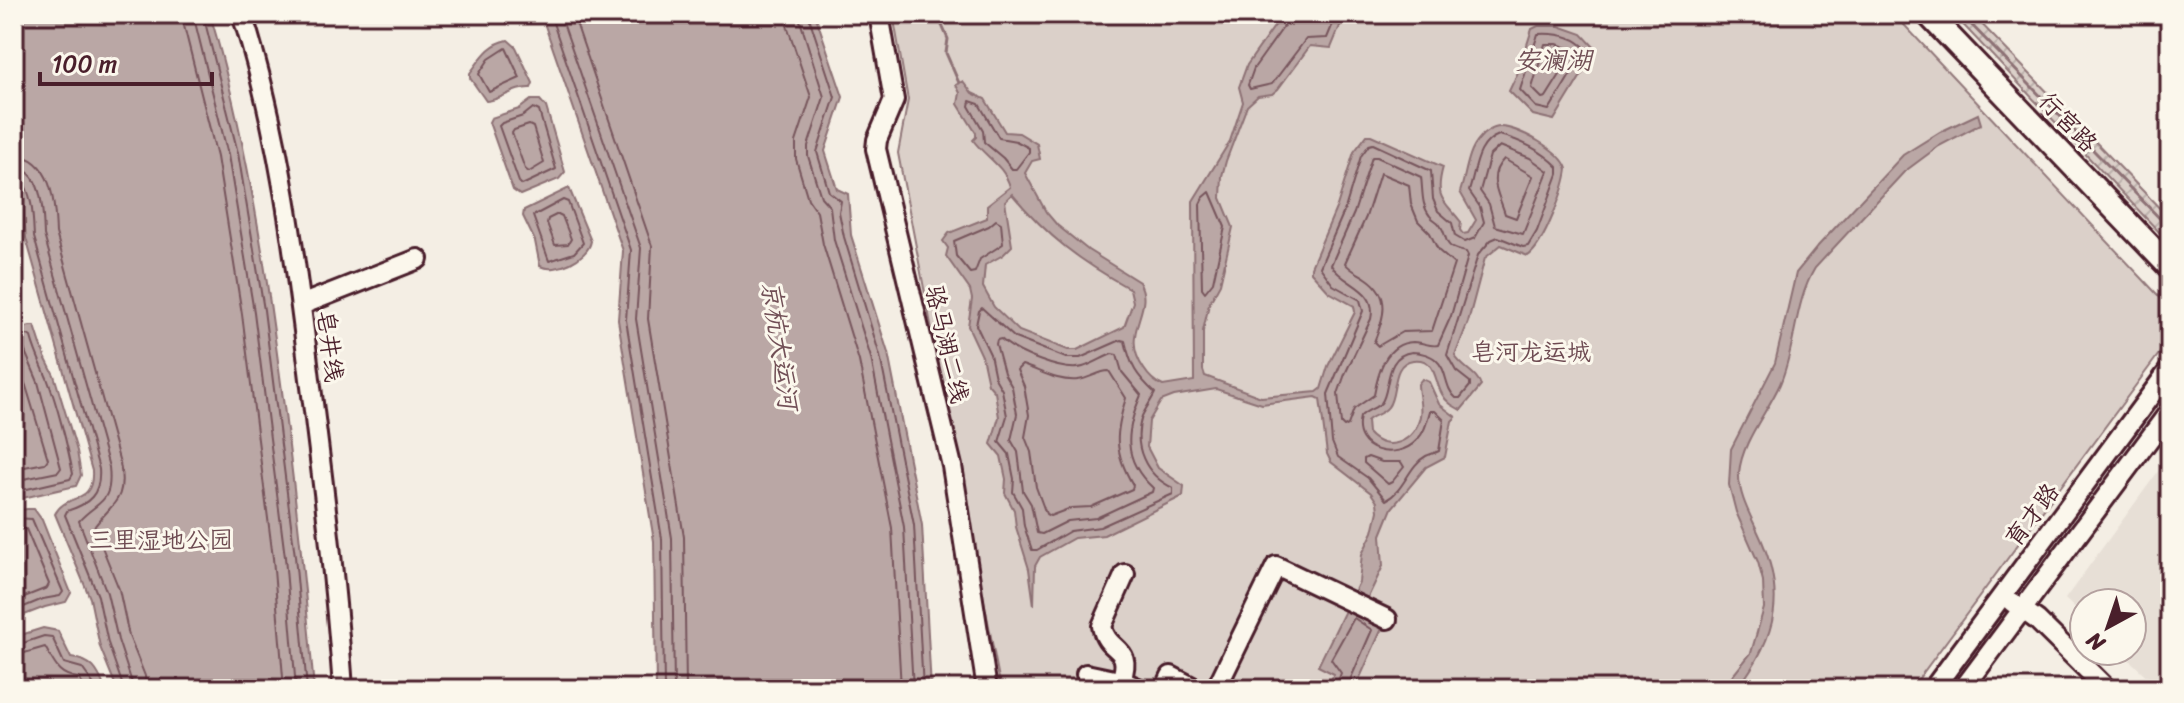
<svg xmlns="http://www.w3.org/2000/svg" width="2184" height="703" font-family="Sriracha,'LXGW WenKai TC',sans-serif">
<style>
.built{fill:#e7dfd6}
.green{fill:#dbd0c9;stroke:#92787a;stroke-width:2}
.garden{fill:url(#garden-furrows);stroke:#92787a;stroke-width:2}
.water{fill:#baa7a5;stroke:#8d7174;stroke-width:2;fill-rule:evenodd}
.lines{fill:none;stroke-linecap:round;stroke-linejoin:round}
.shore{stroke:#77555c;stroke-width:2}
.stream{stroke:#8d7174;stroke-width:3}
.minor-casing{stroke:#4a1f2b;stroke-width:24}
.major-casing{stroke:#4a1f2b;stroke-width:28}
.minor{stroke:#fbf7ec;stroke-width:18}
.major{stroke:#fbf7ec;stroke-width:22}
.labels{text-anchor:middle;stroke-width:6;stroke-linejoin:round;paint-order:stroke}
.street-label{font-size:24px;fill:#4a1f2b;stroke:#fbf7ec}
.park-label{font-size:24px;fill:#6e4b52;stroke:#fbf7ec}
.water-label{font-size:26px;font-style:italic;fill:#714f56;stroke:#fbf7ec}
</style>
<defs>
<pattern id="garden-furrows" width="10" height="10" patternUnits="userSpaceOnUse" patternTransform="scale(2)"><rect width="10" height="10" fill="#dbd0c9"/><path d="M-1 1l2-2M0 10L10 0M9 11l2-2" fill="none" stroke="#bdb2ad"/></pattern>
</defs>
<rect width="100%" height="100%" fill="#f4eee4"/>
<filter id="ink" filterUnits="userSpaceOnUse"><feTurbulence type="fractalNoise" baseFrequency=".0125" numOctaves="2"/><feDisplacementMap in="SourceGraphic" scale="16" xChannelSelector="R" yChannelSelector="G"/><feConvolveMatrix kernelMatrix="1 2 1 2 8 2 1 2 1" color-interpolation-filters="sRGB"/></filter>
<g filter="url(#ink)">
<!-- built -->
<path class="built" d="M2170 455V689H2160L2120 651H2132V603H2084V617L2065 599Z"/>
<!-- green -->
<path class="green" d="M893 14H1894L2170 308V339L1911 689H1001L898 153 908 100Z"/>
<!-- garden -->
<path class="garden" d="M1953 14H1972L2170 219V225L2161 234Z"/>
<!-- water -->
<g class="water">
<path d="M14 14H210C245 133 264 253 280 376 294 480 305 584 314 689H117L100 647 90 598 55 514C66 492 94 506 92 471L26 238 23 207 14 171Z"/>
<path d="M541 14H815L843 97 825 151 837 189 848 194 851 235 888 353 922 525 931 689H656L654 541 618 320 623 251Z"/>
<path d="M1283 14H1345L1331 48 1310 46 1278 89 1272 94 1258 96 1247 106 1226 161 1222 176 1221 198 1233 227 1220 284 1209 304 1203 331V370L1205 376 1261 397 1317 392 1321 389 1328 366 1355 312 1354 306 1329 292 1311 272V267L1337 206 1354 152 1367 135H1371L1443 167C1434 199 1444 200 1461 222L1460 230 1463 234 1468 233 1476 220 1460 192C1466 176 1467 152 1479 139 1483 133 1493 127 1500 127 1518 127 1562 151 1567 169 1565 188 1544 245 1528 256L1501 245 1485 258 1468 322 1455 356C1462 368 1478 373 1481 386L1461 410C1453 406 1446 402 1442 394 1434 380 1436 357 1413 360 1390 363 1398 395 1388 407 1383 414 1373 415 1367 421L1368 433C1387 455 1416 441 1420 416 1422 405 1418 394 1418 384L1422 379 1429 382 1439 404 1456 417 1452 421 1445 457 1426 467 1392 508 1381 535 1383 566 1361 612 1384 624 1358 682 1364 685 1362 689H1326L1334 674 1318 666 1359 582 1362 554 1373 532 1378 511 1377 502 1371 493 1331 462 1327 454 1320 399 1316 397 1262 404 1216 389 1174 396 1161 401 1149 421 1147 447 1158 468 1184 486 1183 496 1104 535 1074 538 1040 557 1035 566 1034 605 1029 569 1016 527 1014 510 1005 493 1006 479 1001 456 991 444 999 417 995 392 988 384 982 356 968 326 972 299 970 290 946 256 948 248 943 241 949 233 987 218V205L1010 187C1004 165 985 157 973 140L976 137V133L958 104 960 93 956 85 963 81 972 93 985 99 1005 132 1019 133 1037 144 1040 159 1032 161 1025 173 1046 212 1057 225 1088 250 1139 282C1156 310 1118 332 1144 369 1149 377 1154 382 1163 386L1194 381 1193 201 1230 141 1243 102 1239 87 1247 65ZM1012 194C1049 238 1080 261 1130 289L1133 302 1124 327 1077 350H1068L1019 331 994 307 983 287 985 265 1003 255 1012 246 1005 201Z"/>
<path d="M1559 26 1582 34 1595 48V53L1554 120 1533 115 1509 91 1519 70 1532 29 1538 26Z"/>
<path d="M508 40 516 47 533 83 531 88C514 87 502 100 486 101L470 78V73C481 59 488 44 508 40Z"/>
<path d="M531 100H540L546 107 565 172 559 179 520 195 513 190 489 122 491 118 519 109Z"/>
<path d="M1978 114 1981 124 1939 146 1904 172 1815 268C1794 303 1796 347 1780 384 1767 413 1742 441 1739 473 1738 493 1749 513 1757 530 1787 592 1778 636 1737 689H1722L1751 653 1764 608 1763 581 1758 562 1736 512 1729 485 1731 449 1775 363 1796 273 1818 246 1903 155 1940 132Z"/>
<path d="M569 188 591 241C588 259 555 274 540 266L535 241 523 216 524 210Z"/>
<path d="M30 326H35L45 357 54 375 77 451 81 475 76 486 14 500V330Z"/>
<path d="M27 509H34L42 520 71 593 66 602 45 607 14 619V511Z"/>
<path d="M43 628 58 631 71 658C92 660 98 670 105 689H14V641L21 635Z"/>
</g>
<g class="lines">
<!-- shore -->
<g class="shore">
<path d="M181 14 217 157 242 314 273 558 284 689"/>
<path d="M193 14 228 155 254 312 285 557 296 689"/>
<path d="M203 14 238 153 264 310 295 556 307 689"/>
<path d="M550 14 631 250 626 320 662 539 664 689"/>
<path d="M560 14 641 248 636 319 672 538 674 689"/>
<path d="M573 14 652 246 648 319 684 537 686 689"/>
<path d="M786 14 787 25 811 97 796 142V159L808 199 817 212 823 244 859 361 892 528 901 689"/>
<path d="M798 14 824 97 808 146V156L821 197 830 207 834 240 871 358 904 527 913 689"/>
<path d="M808 14 835 97 817 152 829 192 841 201 839 212 844 237 880 356 914 525 923 689"/>
<path d="M1288 14 1287 22 1254 68 1248 85 1250 89 1272 84 1306 39 1327 38 1337 14"/>
<path d="M1538 34C1556 33 1574 35 1586 49L1549 110 1536 107 1520 90Z"/>
<path d="M1557 44 1571 49 1573 54 1546 97 1542 98 1532 88 1545 44Z"/>
<path d="M506 48 520 78 489 92 479 74 489 59Z"/>
<path d="M970 101 979 104 999 138 1016 141 1029 148V152L1016 169H1012L1003 158 984 142 983 130 969 106Z"/>
<path d="M533 108 539 111 556 169 522 185 519 182 499 126 502 123 523 116Z"/>
<path d="M529 125 533 127 544 163 529 172 525 169 512 133 514 130Z"/>
<path d="M1499 135C1520 140 1543 151 1558 167V174L1537 231 1528 246 1523 247 1498 237 1491 240 1478 255 1447 355 1456 371 1470 382V386L1460 398H1456C1444 388 1448 370 1436 360 1431 355 1420 352 1412 352 1383 355 1391 392 1381 403 1375 409 1366 410 1360 417 1351 452 1397 462 1417 440 1425 432 1427 421 1430 411H1435L1444 420 1439 451C1435 453 1430 454 1426 456 1409 465 1404 491 1386 500L1368 478 1338 457 1332 442 1328 394 1363 311 1360 300 1333 285 1320 267 1345 209 1361 156 1369 145 1373 144 1431 171 1433 199 1438 211 1452 223 1455 236 1465 242 1475 238 1484 222 1480 207 1469 191C1476 171 1476 143 1499 135Z"/>
<path d="M1500 146 1530 158 1548 171 1523 234 1495 226 1489 204 1480 191 1490 155Z"/>
<path d="M14 155C52 157 55 203 56 233L120 463C127 501 113 502 94 527L119 589 129 636 145 676 146 689"/>
<path d="M1372 157H1377L1421 177C1423 191 1421 205 1430 216 1433 220 1438 221 1440 225 1450 239 1440 247 1466 252L1468 256 1451 316 1438 345C1430 347 1423 342 1413 342 1385 343 1378 373 1374 395L1354 409 1348 425 1344 427 1341 424 1338 394 1345 374 1371 319C1378 288 1344 286 1331 265L1354 213Z"/>
<path d="M1504 159 1533 176 1516 218 1505 214C1499 194 1486 177 1504 159Z"/>
<path d="M14 167C43 169 43 212 44 235L109 467C113 505 98 500 79 521L107 593 118 640 134 689"/>
<path d="M1380 173 1409 185 1411 204 1418 221 1430 233 1438 250 1454 264 1432 331 1402 332 1378 346 1374 342C1384 318 1392 295 1366 278 1359 273 1351 271 1345 263L1366 217Z"/>
<path d="M14 177 21 179C33 194 33 218 34 237L99 469C101 494 89 504 67 511L65 515 98 596 108 643 124 689"/>
<path d="M1210 192 1225 227 1213 282 1205 292 1202 288 1200 204 1203 198Z"/>
<path d="M563 200 568 202 583 243 574 253 549 261 533 216Z"/>
<path d="M558 214 562 216 571 239 568 244 555 245 547 223 548 219Z"/>
<path d="M996 220 1001 223 1003 244 980 259 975 272 970 273 956 256 954 241 989 226Z"/>
<path d="M982 308 1015 338 1066 358H1080L1121 340 1125 341C1131 367 1136 375 1155 393 1151 401 1146 408 1142 416 1132 446 1145 475 1173 488V494L1100 527 1070 531 1037 550H1032L1024 526 1022 508 1013 492 1014 479 1009 454 999 442 1007 416 1002 390 995 378 990 354 976 325 979 311Z"/>
<path d="M14 337 28 335 31 337C35 352 41 364 47 378 57 404 68 447 73 474L70 479 14 492"/>
<path d="M1001 339C1016 353 1063 373 1083 367 1093 364 1102 358 1112 354L1117 355 1122 372 1141 395C1126 430 1121 459 1153 488L1152 492 1096 518 1068 521 1042 534 1037 533 1031 504 1023 491 1018 452 1011 440 1017 414 1012 387 1004 373 996 344 997 340Z"/>
<path d="M14 347 24 349 38 382 61 468 58 472 14 481"/>
<path d="M14 360 26 386 48 459 45 463 14 469"/>
<path d="M1022 365C1041 371 1057 382 1078 380 1089 379 1099 371 1109 371L1126 398C1115 433 1113 451 1133 485L1132 489 1091 507 1071 508 1050 516 1046 514 1036 487 1031 452 1025 437 1029 415 1024 386 1017 370Z"/>
<path d="M1368 457 1382 462H1401L1404 467 1392 482 1388 484 1364 463V459Z"/>
<path d="M14 518 32 519 63 592 60 596 43 599 14 611"/>
<path d="M14 528 26 529 49 584 47 588 14 601"/>
<path d="M14 646 44 636 52 637 64 663 82 668 97 689"/>
<path d="M14 656 45 647C55 664 57 675 78 678L86 689"/>
<path d="M1335 689 1341 673 1331 659 1354 618 1372 630 1351 678 1354 689"/>
</g>
<!-- stream -->
<g class="stream">
<path d="M937 14 948 39 946 53 959 83"/>
<path d="M1961 14 2170 229"/>
</g>
<defs>
<g id="minor">
<path d="M242 14C280 133 295 256 310 379 323 482 336 586 343 689"/>
<path d="M879 14 894 100 877 140 876 149 952 466 987 689"/>
<path d="M301 305 418 259"/>
<path d="M2012 602 2037 620 2107 689"/>
<path d="M1086 674 1124 682 1140 689"/>
<path d="M1121 681C1134 644 1107 654 1102 626L1125 574"/>
<path d="M1165 689 1171 676 1196 689"/>
<path d="M1216 689 1276 566 1387 619"/>
<path d="M1933 689 2170 369"/>
<path d="M1963 689 2170 411"/>
</g>
<path id="major" d="M1928 14 2170 267"/>
</defs>
<!-- minor casing -->
<use href="#minor" class="minor-casing"/>
<!-- major casing -->
<use href="#major" class="major-casing"/>
<!-- minor -->
<use href="#minor" class="minor"/>
<!-- major -->
<use href="#major" class="major"/>
</g>
</g>
<g class="labels">
<!-- street labels -->
<g class="street-label">
<text transform="translate(2068 122) rotate(46)" y="8">行宫路</text>
<text transform="translate(947 344) rotate(77)" y="8">骆马湖二线</text>
<text transform="translate(330 346) rotate(83)" y="8">皂井线</text>
<text transform="translate(2032 515) rotate(-53)" y="8">育才路</text>
</g>
<!-- park labels -->
<g class="park-label">
<text x="1531" y="360">皂河龙运城</text>
<text x="161" y="548">三里湿地公园</text>
</g>
<!-- water labels -->
<g class="water-label">
<text x="1553" y="69">安澜湖</text>
<text transform="translate(780 345) rotate(82)" y="9">京杭大运河</text>
</g>
</g>
<!-- margin -->
<rect width="2184" height="703" fill="none" stroke="#fbf7ec" stroke-width="48"/>
<rect x="24" y="24" width="2136" height="655" fill="none" stroke="#4a1f2b" stroke-width="3" filter="url(#ink)"/>
<!-- north arrow -->
<g transform="translate(2108 627) rotate(220)"><circle r="38" fill="#fbf7ec" stroke="#b4a19f" stroke-width="2"/>
<path d="M0-6L14 30L0 20L-14 30Z" fill="#4a1f2b"/>
<text y="-12" font-size="22" font-weight="bold" text-anchor="middle" fill="#4a1f2b">N</text>
</g>
<!-- scale -->
<path d="M40 72v12h172v-12" fill="none" stroke="#4a1f2b" stroke-width="4"/>
<text x="52" y="72" font-size="24" fill="#4a1f2b" stroke="#fbf7ec" stroke-width="6" paint-order="stroke">100 m</text>
</svg>
